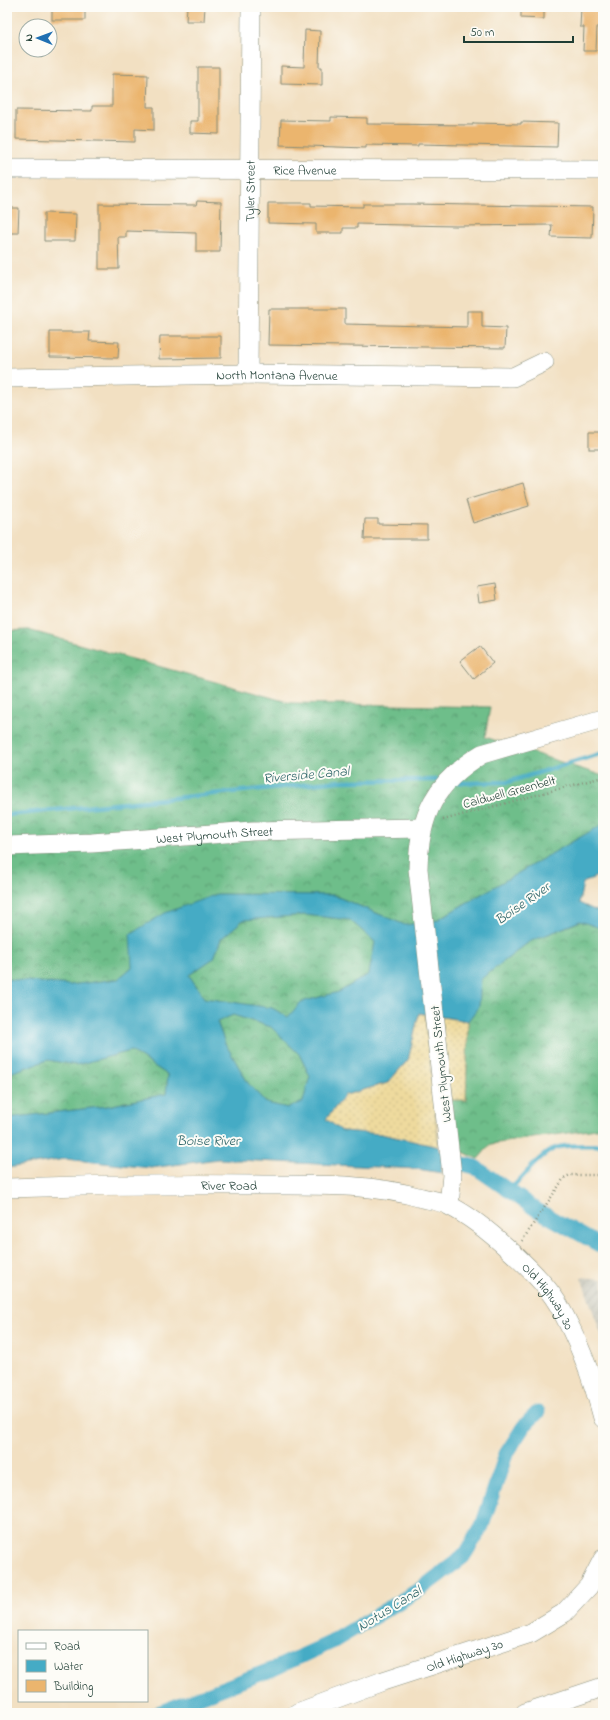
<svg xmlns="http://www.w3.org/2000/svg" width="610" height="1720" font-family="'Indie Flower',sans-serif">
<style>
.industrial{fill:url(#industrial-furrows)}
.forest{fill:url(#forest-crowns);stroke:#467e5f}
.sand{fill:url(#sand-dots);stroke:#868c69}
.water{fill:#45abc5;stroke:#32747c;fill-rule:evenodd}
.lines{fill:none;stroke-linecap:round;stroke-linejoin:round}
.stream{stroke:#45abc5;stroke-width:4.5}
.canal{stroke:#45abc5;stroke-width:15}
.building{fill:#ebb56e}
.minor-casing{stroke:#888e7b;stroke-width:20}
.path{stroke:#888e7b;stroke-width:2.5;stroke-dasharray:1 3;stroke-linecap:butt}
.minor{stroke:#fff;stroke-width:19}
.labels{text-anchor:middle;stroke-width:4;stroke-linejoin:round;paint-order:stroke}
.street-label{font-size:13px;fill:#1f3d34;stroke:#fdfcf7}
.water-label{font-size:14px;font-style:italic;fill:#2c6467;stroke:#fdfcf7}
</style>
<defs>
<pattern id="industrial-furrows" width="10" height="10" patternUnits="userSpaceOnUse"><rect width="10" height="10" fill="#c6c5b8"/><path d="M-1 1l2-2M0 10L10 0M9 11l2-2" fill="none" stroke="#a0a196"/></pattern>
<pattern id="forest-crowns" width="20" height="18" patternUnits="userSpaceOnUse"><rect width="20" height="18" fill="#6ebe8a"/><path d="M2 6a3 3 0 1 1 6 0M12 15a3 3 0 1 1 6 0" fill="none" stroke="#5a9c72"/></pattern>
<pattern id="sand-dots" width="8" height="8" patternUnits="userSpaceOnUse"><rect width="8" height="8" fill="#eeda9e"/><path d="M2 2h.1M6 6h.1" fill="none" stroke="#ccbc89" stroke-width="1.8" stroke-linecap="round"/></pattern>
</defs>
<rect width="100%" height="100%" fill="#fdfcf7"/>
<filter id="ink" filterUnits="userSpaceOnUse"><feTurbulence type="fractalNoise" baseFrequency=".025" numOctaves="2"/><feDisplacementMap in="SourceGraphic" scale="8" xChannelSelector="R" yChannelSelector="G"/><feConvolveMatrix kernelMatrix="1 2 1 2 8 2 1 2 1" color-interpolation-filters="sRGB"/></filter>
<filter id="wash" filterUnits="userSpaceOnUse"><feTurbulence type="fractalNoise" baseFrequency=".012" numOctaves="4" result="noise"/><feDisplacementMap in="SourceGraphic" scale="16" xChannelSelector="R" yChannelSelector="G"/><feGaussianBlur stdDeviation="0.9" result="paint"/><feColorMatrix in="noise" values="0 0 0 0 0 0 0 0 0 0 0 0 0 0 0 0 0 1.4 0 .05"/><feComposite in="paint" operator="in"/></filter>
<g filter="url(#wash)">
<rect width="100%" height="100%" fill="#f2e0c2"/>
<!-- industrial -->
<path class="industrial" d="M581 1277 603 1279V1340Z"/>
<!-- forest -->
<g class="forest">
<path d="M28 630 291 703 490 707 485 737 603 776V824L435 921 405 925 333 895 217 894 118 979 70 985 7 979V631Z"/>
<path d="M305 915 350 920 375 942 369 974 339 992 301 1002 288 1017 272 1008 204 998 189 975 214 958 221 939 243 920Z"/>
<path d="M581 921 603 929V1128L491 1144 478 1159 455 1148 450 1100H466L468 1021 479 1006 481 979 529 942Z"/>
<path d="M233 1015 271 1027 299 1054 310 1076 303 1102 288 1108 266 1103 248 1083 225 1043 217 1021Z"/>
<path d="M131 1051 168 1075 166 1094 108 1106 7 1118V1074L48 1060 76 1065Z"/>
</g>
<!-- sand -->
<g class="sand">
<path d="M419 1013 425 1014 439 1147 381 1134 342 1131 326 1119 345 1095 388 1083 408 1060Z"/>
<path d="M441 1017 468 1021 466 1100H450Z"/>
</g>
<!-- water -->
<path class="water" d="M603 824V873L583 883 579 903 601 913 603 912V929L580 921 529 942 481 979 479 1006 468 1021 419 1013 408 1060 387 1083 345 1095 326 1119 342 1131 381 1134 439 1147 442 1173 417 1169 218 1159 151 1168 65 1159 7 1168V1118L108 1106 166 1094 168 1075 131 1051 76 1065 48 1060 7 1074V979L70 985 118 979 132 967 130 934 165 913 217 894 333 895 405 925 435 921ZM305 915 350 920 375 942 369 974 339 992 301 1002 288 1017 272 1008 204 998 189 975 214 958 221 939 243 920ZM233 1015 271 1027 299 1054 310 1076 303 1102 288 1108 266 1103 248 1083 225 1043 217 1022Z"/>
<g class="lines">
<!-- stream -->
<g class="stream">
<path d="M455 781 465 783 508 782 603 753"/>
<path d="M7 815 340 781 441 780"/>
<path d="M509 1190C523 1179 541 1151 559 1147 572 1144 589 1146 603 1145"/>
</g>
<!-- canal -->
<g class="canal">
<path d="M440 1158 475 1167 537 1210 603 1247"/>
<path d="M158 1713 273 1669 332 1642 422 1588 463 1557 482 1526 506 1454 524 1426 538 1412"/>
</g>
</g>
<g id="blocks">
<!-- building -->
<g class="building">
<rect x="52" y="7" width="33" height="13"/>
<path d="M187 7H205L204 21H186Z"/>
<path d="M521 7H544V19L521 18Z"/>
<path d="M581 7H603V27H597L596 51H583L584 27H580Z"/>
<path d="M305 30 320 31 319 67H322V85L281 84V66L304 67Z"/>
<path d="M198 67H219V134L190 133V121H198Z"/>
<path d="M112 74 148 75 147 107H154V130L135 129V142L16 139V110L92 111V106H112Z"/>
<path d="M331 117 367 118V124L473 125V123L521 124V122L558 123 557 147 418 144V146L366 145V148L280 145 281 120 331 121Z"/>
<path d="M197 201 221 202 220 252H196V233L126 231V237H118L119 269H99V204L196 205Z"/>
<path d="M268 203H311V206L363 207V204H412L593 207 592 238 551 237 552 225 456 226 357 224V228H343V233H316V224L268 223Z"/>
<path d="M7 208H19L18 233H7Z"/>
<path d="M44 213 76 214 75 241H44Z"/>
<path d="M269 309H345V324L467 327V311H482V327L506 328 505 348 268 345Z"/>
<path d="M50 332H90L89 341 119 342 118 358 50 357Z"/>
<path d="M160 336H221V358L159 359Z"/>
<rect x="589" y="432" width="14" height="17"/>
<path d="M523 483 529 506 473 523 466 500Z"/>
<path d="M365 519H378V524L427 525V539H364Z"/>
<path d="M495 584 497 600 479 603 477 587Z"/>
<path d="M480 646 493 663 474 679 460 661Z"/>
</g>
</g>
</g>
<g filter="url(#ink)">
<use href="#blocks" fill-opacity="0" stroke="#888e7b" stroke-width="1"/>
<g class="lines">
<defs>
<g id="minor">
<path id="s1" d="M7 169 603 170"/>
<path id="s2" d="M248 374 251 7"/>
<path id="s3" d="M7 378 248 374 513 377 544 362"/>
<path id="s4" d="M7 846 92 843 252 831 422 828"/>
<path id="s5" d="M7 1188C92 1185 177 1184 262 1185 316 1185 370 1183 422 1198 431 1200 442 1201 450 1206 482 1222 540 1274 558 1304 578 1339 593 1379 603 1418"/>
<path d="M449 1205 452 1175 418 869C419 815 435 782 482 754L603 719"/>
<path id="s6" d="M297 1713 383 1681 531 1633 564 1613 589 1586 603 1559"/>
<path d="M525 1713 603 1687"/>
</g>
</defs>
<!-- minor casing -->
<use href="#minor" class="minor-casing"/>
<!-- path -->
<g class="path">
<path d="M443 820 603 777"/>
<path d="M522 1241 564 1178 570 1175H603"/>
</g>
<!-- minor -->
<use href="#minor" class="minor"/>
</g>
</g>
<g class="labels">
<!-- street labels -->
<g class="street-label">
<text dy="5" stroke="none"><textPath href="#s1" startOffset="298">Rice Avenue</textPath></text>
<text dy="5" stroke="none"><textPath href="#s2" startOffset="183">Tyler Street</textPath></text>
<text dy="5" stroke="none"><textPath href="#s3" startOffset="270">North Montana Avenue</textPath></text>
<text transform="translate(509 791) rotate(-15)" y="5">Caldwell Greenbelt</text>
<text dy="5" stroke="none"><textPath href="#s4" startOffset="208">West Plymouth Street</textPath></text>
<text transform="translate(440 1064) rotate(-96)" y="5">West Plymouth Street</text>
<text dy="5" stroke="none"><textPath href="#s5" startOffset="222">River Road</textPath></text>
<text dy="5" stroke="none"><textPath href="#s5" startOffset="580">Old Highway 30</textPath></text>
<text dy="5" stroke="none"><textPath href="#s6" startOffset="177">Old Highway 30</textPath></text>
</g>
<!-- water labels -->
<g class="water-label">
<text transform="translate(306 774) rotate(-5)" y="5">Riverside Canal</text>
<text transform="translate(522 903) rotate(-35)" y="5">Boise River</text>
<text x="208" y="1145">Boise River</text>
<text transform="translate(389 1608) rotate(-32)" y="5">Notus Canal</text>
</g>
</g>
<!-- margin -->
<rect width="610" height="1720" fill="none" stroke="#fdfcf7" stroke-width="24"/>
<!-- legend -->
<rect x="18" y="1630" width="130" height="72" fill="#fdfcf7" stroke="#a4b0a9"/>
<rect x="26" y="1643" width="20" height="6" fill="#ffffff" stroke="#a4b0a9"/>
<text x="54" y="1650" font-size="12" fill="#1f3d34">Road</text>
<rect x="26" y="1660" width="20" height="12" fill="#45abc5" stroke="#a4b0a9"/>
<text x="54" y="1670" font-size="12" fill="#1f3d34">Water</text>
<rect x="26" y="1680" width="20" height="12" fill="#ebb56e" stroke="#a4b0a9"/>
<text x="54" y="1690" font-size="12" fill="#1f3d34">Building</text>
<!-- north arrow -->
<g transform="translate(38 38) rotate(271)"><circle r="19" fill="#fdfcf7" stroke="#a4b0a9"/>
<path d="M0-3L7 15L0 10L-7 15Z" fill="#1f6fb2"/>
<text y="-6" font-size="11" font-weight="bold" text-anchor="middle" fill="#1f3d34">N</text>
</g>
<!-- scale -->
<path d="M464 36v6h109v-6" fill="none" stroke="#1f3d34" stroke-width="2"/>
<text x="470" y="36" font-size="12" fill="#1f3d34" stroke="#fdfcf7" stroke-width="3" paint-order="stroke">50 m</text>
</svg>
